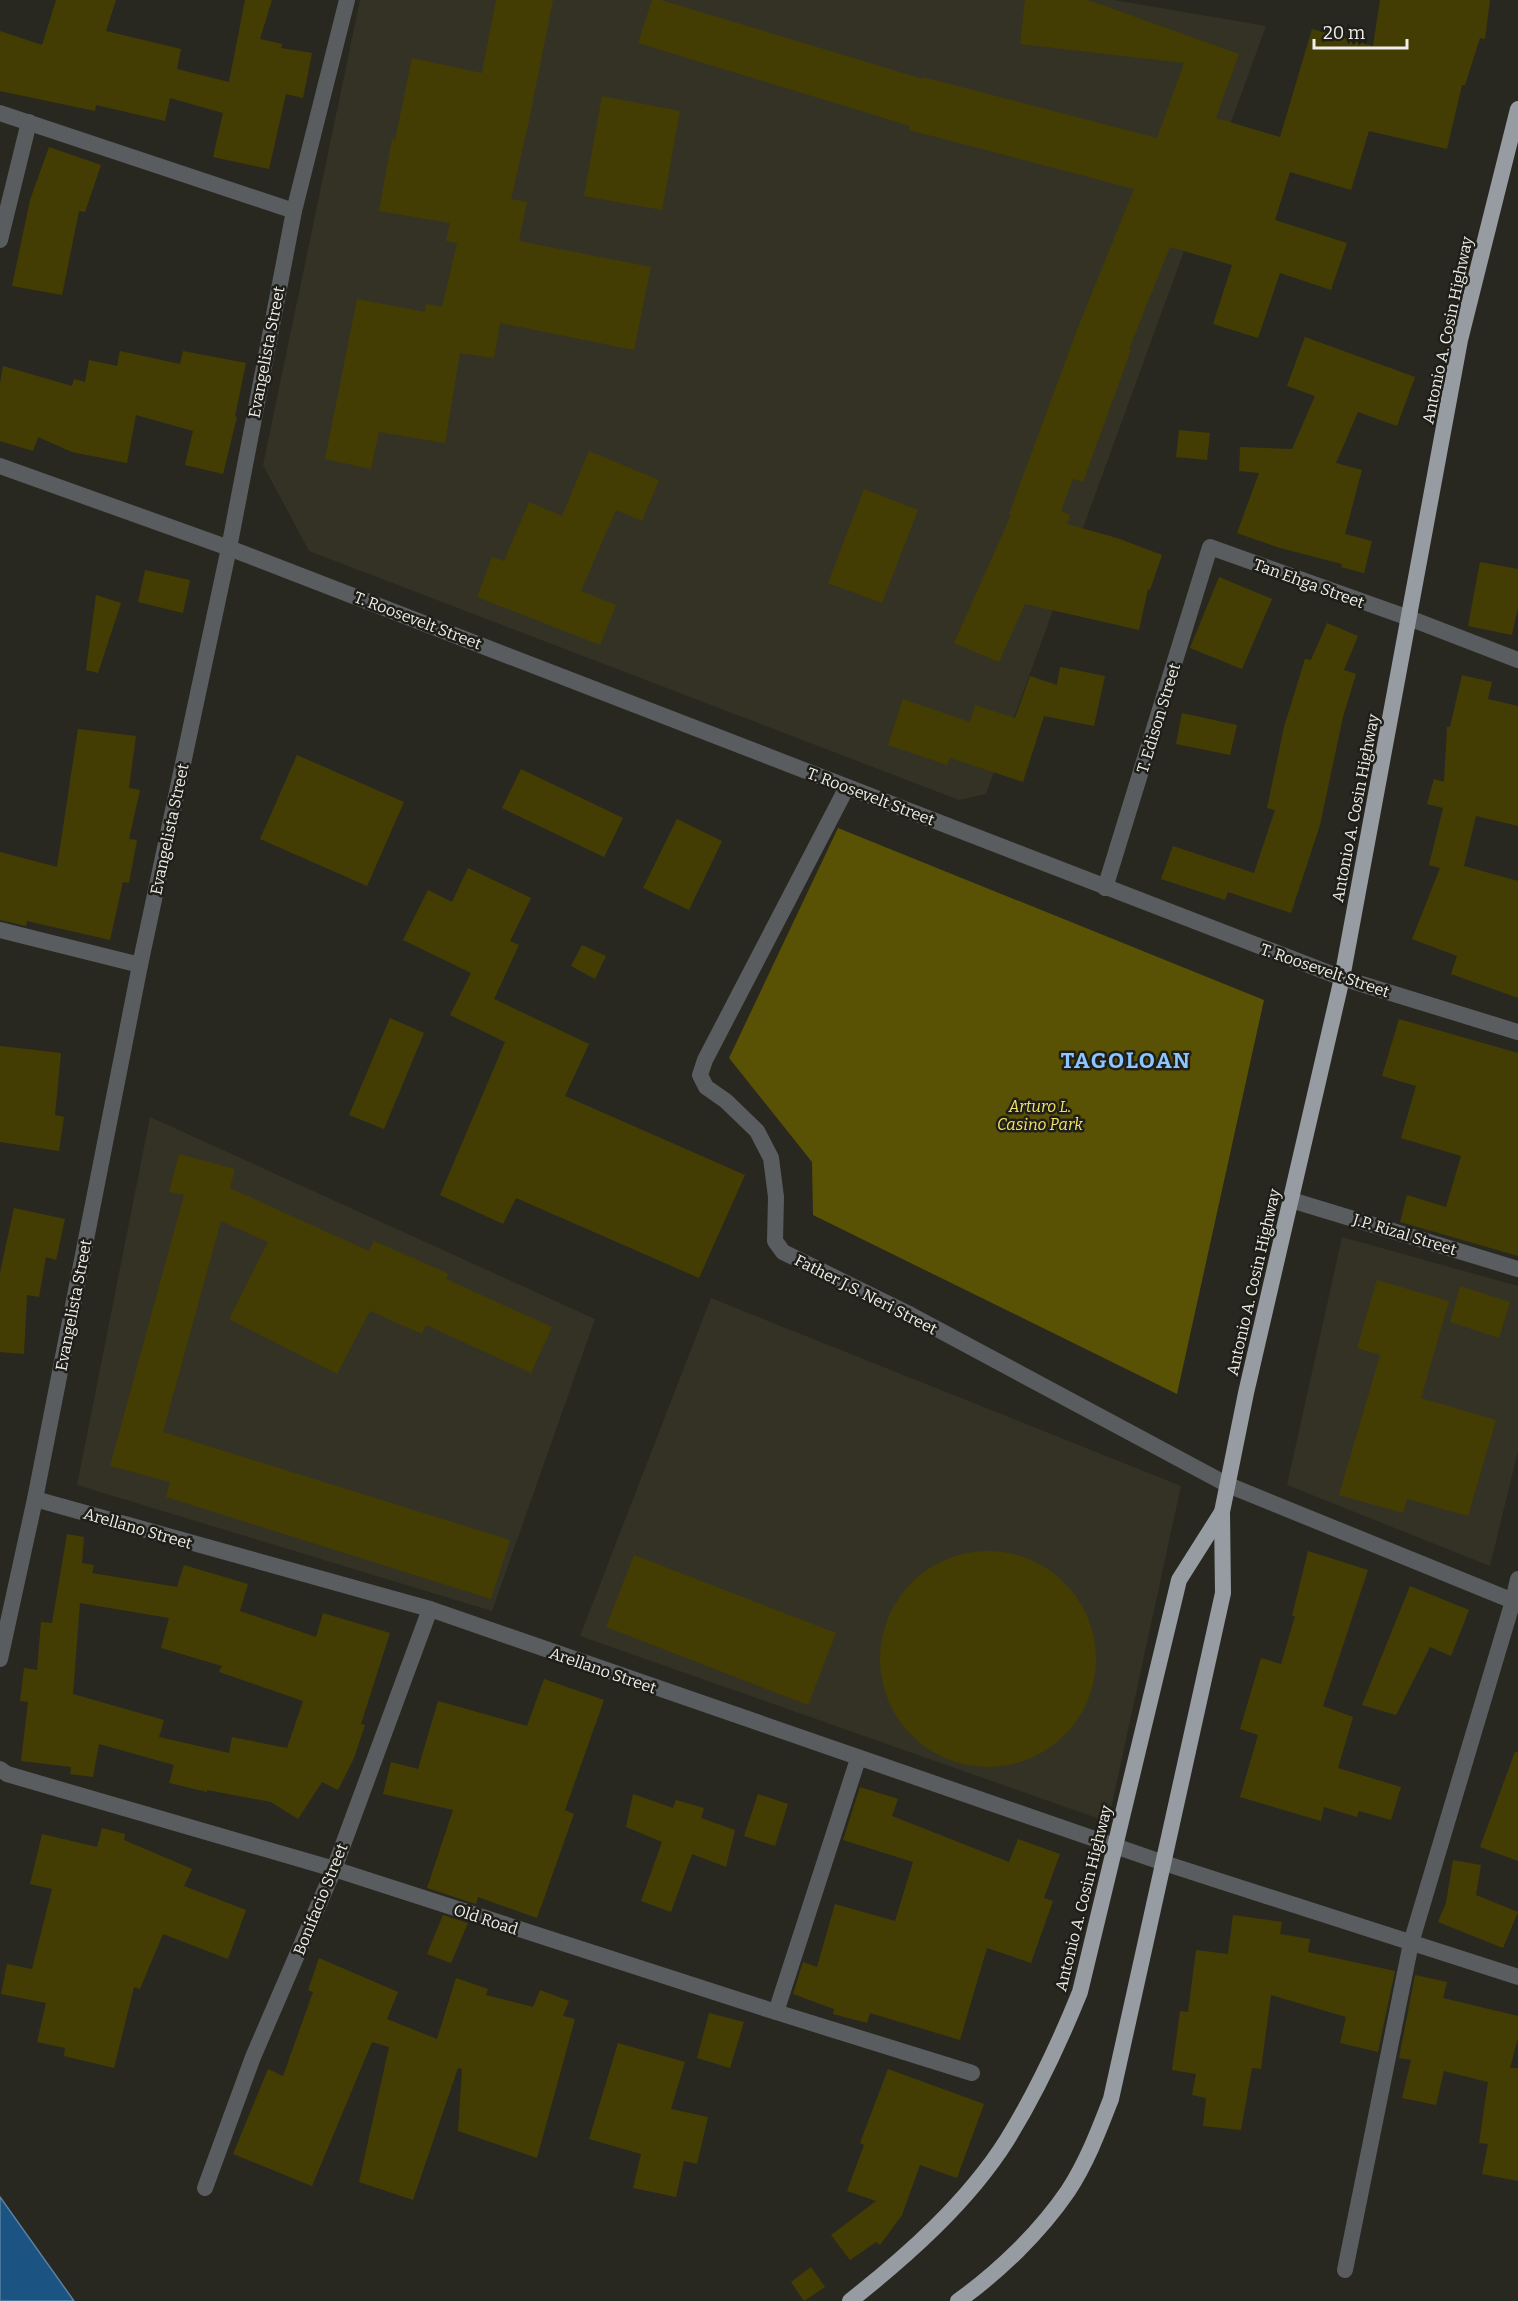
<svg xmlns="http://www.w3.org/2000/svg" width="1518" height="2301" font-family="Bitter,serif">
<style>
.built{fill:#333225}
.park{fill:#595103}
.water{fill:#1b5382;stroke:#5a81a1;stroke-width:1.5}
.building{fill:#443d03;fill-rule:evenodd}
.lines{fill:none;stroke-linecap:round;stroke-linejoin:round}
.minor{stroke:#5a5d5f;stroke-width:16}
.tertiary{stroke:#5a5d5f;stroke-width:16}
.trunk{stroke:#969ca2;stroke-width:16}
.labels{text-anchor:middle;stroke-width:5;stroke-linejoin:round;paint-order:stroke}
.street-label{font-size:16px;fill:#edede9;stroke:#1f1e18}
.park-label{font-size:16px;font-style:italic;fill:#f5e562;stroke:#1f1e18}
.district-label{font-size:22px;font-weight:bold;letter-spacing:1.5px;fill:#8bc6fe;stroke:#1f1e18}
</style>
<rect width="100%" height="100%" fill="#282821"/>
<!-- built -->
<g class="built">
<path d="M360 0H1114L1266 26 986 794 959 800 309 551 263 465Z"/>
<path d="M150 1117 595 1319 492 1611 77 1485Z"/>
<path d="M1342 1237 1518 1286V1451L1490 1566 1287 1485Z"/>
<path d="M711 1298 1181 1486 1108 1822 580 1636Z"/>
</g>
<!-- park -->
<path class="park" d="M838 828 1264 1000 1177 1394 813 1215 812 1162 729 1058Z"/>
<!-- water -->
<path class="water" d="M0 2197 74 2301H0Z"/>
<!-- building -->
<g class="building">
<path d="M56 0H116L106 31 181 49 177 69 229 82 245 0H272L260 39 282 44 281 48 312 53 303 98 286 94 269 169 213 157 223 113 170 98 165 121 96 105 95 111 0 91V31L42 45Z"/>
<path d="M496 0H553L529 121 511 199 527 202 519 241 651 267 634 350 500 323 494 358 460 353 445 443 379 432 371 469 325 459 357 299 425 312 426 304 442 307 457 243 446 241 450 223 379 211 392 139 395 140 412 58 482 73Z"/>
<path d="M652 0H661L923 79V77L1157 138 1184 63 1020 44 1025 0H1088L1239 54 1216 118 1280 137 1312 29 1373 46 1380 0H1490L1485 39 1480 38 1465 85H1462L1447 149 1369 131 1351 190 1290 172 1275 220 1347 243 1331 290 1280 273 1258 338 1213 324 1232 265 1170 247 1129 349 1131 350 1083 482 1073 479 1061 511 1070 515 1067 524 1117 538 1162 555 1150 590 1148 589 1139 630 1025 604 999 662 954 643 1011 515 1009 514 1077 330 1134 189 909 130 910 126 638 43Z"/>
<path d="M602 96 680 111 662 210 584 196Z"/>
<path d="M49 147 101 165 85 212 79 211 62 295 12 286 30 200Z"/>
<path d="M1305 337 1415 377 1397 426 1358 412 1336 463 1362 470 1345 534 1372 541 1364 573 1341 567 1342 564 1280 548 1237 533 1259 473 1239 471 1240 447 1292 449 1315 396 1287 386Z"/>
<path d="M120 351 180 364 183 351 246 363 235 416 237 417 223 474 185 465 193 431 136 415 127 463 72 452 38 437 33 451 0 441V383L3 366 72 386 74 379 85 382 89 360 117 366Z"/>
<path d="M1179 430 1210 433 1207 460 1176 457Z"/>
<path d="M589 451 659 480 642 521 616 510 581 591 616 605 600 645 477 597 492 557 504 561 529 502 562 516Z"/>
<path d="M864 489 918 510 882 603 828 583Z"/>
<path d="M1480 562 1518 569V607L1512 635 1468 626Z"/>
<path d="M145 570 190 580 183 613 138 602Z"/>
<path d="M1219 577 1272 599 1242 669 1190 648Z"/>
<path d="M96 595 121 603 98 673 86 670Z"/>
<path d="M1327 623 1358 636 1344 670 1356 674 1343 717 1320 825 1291 913 1228 892 1225 900 1161 879 1173 846 1254 873 1275 810 1267 808 1284 727 1305 659 1311 660Z"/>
<path d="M1060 667 1105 676 1094 726 1044 716 1023 782 950 758 947 765 888 745 903 699 970 722 975 705 1015 718 1030 676 1057 685Z"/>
<path d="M1462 675 1492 682 1488 699 1518 706V826L1476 816 1464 866 1518 881V998L1451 974 1457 956 1412 939 1440 868 1429 865 1443 808 1427 804 1434 779 1444 782 1447 727H1450Z"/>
<path d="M1182 713 1237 725 1230 755 1176 744Z"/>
<path d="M78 729 136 736 129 788 140 790 129 839 137 840 129 883 123 882 110 940 27 921 26 926 0 920V852L57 867Z"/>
<path d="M297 755 404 802 367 886 260 839Z"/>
<path d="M521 769 623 818 604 857 502 808Z"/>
<path d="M677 819 722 841 689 910 643 888Z"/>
<path d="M468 868 531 898 510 941 519 945 494 999 589 1044 565 1096 745 1175 699 1278 516 1198 503 1224 440 1195 505 1042 450 1015 471 973 403 940 428 890 452 902Z"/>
<path d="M582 945 606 956 595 979 571 966Z"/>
<path d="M390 1018 424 1033 384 1129 349 1115Z"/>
<path d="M1399 1019 1518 1053V1256L1400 1222 1407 1195 1446 1207 1461 1156 1401 1138 1416 1086 1382 1076Z"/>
<path d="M0 1046 61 1053 55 1115 64 1117 59 1151 0 1142Z"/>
<path d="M179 1154 235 1169 230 1188 369 1251 374 1241 449 1274 446 1279 552 1327 531 1373 426 1325 422 1334 370 1311 337 1374 229 1319 268 1242 221 1221 163 1432 510 1540 491 1599 166 1497 170 1482 110 1466 184 1195 169 1192Z"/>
<path d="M14 1208 65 1219 56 1260 46 1257 39 1297 27 1295 24 1354 0 1352V1273Z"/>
<path d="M1377 1280 1449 1301 1421 1398 1496 1420 1468 1516 1407 1499 1403 1513 1339 1495 1380 1355 1357 1348Z"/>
<path d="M1460 1286 1510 1302 1499 1338 1450 1322Z"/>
<path d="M67 1534 84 1537 82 1563 94 1565 92 1573 177 1587 184 1565 248 1584 240 1611 316 1637 323 1613 390 1633 361 1724 365 1725 354 1758 338 1790 322 1782 298 1819 271 1802 207 1790V1792L169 1783 174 1765 99 1744 93 1777 70 1774 71 1767 21 1761 28 1702 20 1701 24 1668 37 1670 41 1622 52 1623ZM80 1603 169 1618 161 1648 222 1666 219 1672 303 1701 287 1748 232 1737 229 1753 159 1737 164 1720 73 1694Z"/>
<path d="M1308 1551 1368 1570 1323 1706 1353 1717 1338 1768 1401 1787 1391 1820 1359 1811 1357 1817 1324 1807 1321 1821 1240 1797 1258 1735 1240 1729 1261 1658 1281 1664 1295 1616H1292Z"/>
<circle cx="988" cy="1659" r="108"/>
<path d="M634 1555 836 1633 808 1705 606 1627Z"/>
<path d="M1410 1586 1469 1610 1451 1656 1430 1647 1396 1715 1362 1705Z"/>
<path d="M544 1679 604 1700 565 1810 574 1814 537 1918 478 1897 476 1904 427 1888 453 1810 383 1794 391 1762 418 1769 438 1701 527 1726Z"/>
<path d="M1515 1752H1518V1861L1480 1847Z"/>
<path d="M860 1787 898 1799 892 1816 1009 1862 1018 1839 1060 1854 1044 1898 1053 1901 1031 1963 987 1948 960 2040 870 2013 867 2023 833 2014 834 2009 793 1994 803 1962 817 1967 835 1904 895 1921 913 1862 843 1840Z"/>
<path d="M633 1794 673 1808 676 1800 704 1808 701 1818 735 1830 726 1867 692 1854 671 1912 641 1901 662 1842 626 1827Z"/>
<path d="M758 1794 788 1804 775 1846 744 1836Z"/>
<path d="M102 1828 125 1834 124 1840 192 1869 184 1886 246 1910 228 1959 163 1934 140 1989 134 1987 114 2068 64 2056 65 2048 37 2042 46 2003 1 1994 7 1964 32 1969 52 1889 30 1884 42 1834 97 1847Z"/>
<path d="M1453 1860 1481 1865 1476 1895 1518 1912 1503 1948 1438 1922 1446 1903Z"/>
<path d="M443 1915 468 1923 451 1963 427 1954Z"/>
<path d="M1233 1915 1282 1922 1280 1934 1310 1939 1308 1952 1395 1971 1378 2052 1340 2043 1346 2017 1271 1995 1261 2069 1252 2068 1241 2130 1203 2126 1206 2098 1192 2095 1196 2074 1172 2070 1180 2011 1188 2012 1196 1950 1228 1954Z"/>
<path d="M319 1958 398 1992 387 2019 437 2039 456 1978 488 1989 486 1995 533 2007 540 1990 569 2001 563 2016 575 2019 537 2158 458 2131 462 2069 458 2068 413 2200 359 2182 389 2047 372 2042 312 2186 233 2154 268 2069 283 2076 313 1992 308 1990Z"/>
<path d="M1415 1975 1447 1982 1443 1998 1518 2016V2038L1510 2068H1518V2181L1482 2174 1488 2144 1479 2143 1488 2082 1444 2071 1436 2105 1402 2098 1411 2060 1399 2058Z"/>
<path d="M709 2013 744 2022 730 2068 697 2058Z"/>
<path d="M618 2043 685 2062 671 2109 708 2117 697 2164 684 2161 676 2197 633 2188 641 2154 589 2139Z"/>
<path d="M888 2069 984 2104 957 2178 920 2165 902 2215 880 2245 876 2242 850 2260 831 2235 876 2201 847 2191 864 2145 860 2143Z"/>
<path d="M811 2267 825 2287 804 2301 791 2282Z"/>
</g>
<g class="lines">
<!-- minor -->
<g class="minor">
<path d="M0 113 294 211"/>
<path d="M0 240 29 122"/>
<path d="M0 466 229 548"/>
<path d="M847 787 705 1060 700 1075 706 1087 726 1101 757 1131 771 1158 776 1197 775 1241 783 1252 911 1315 1228 1485"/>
<path d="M1105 888 1210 547 1409 618"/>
<path d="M0 930 140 965"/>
<path d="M1342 978 1518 1032"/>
<path d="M1291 1200 1518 1269"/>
<path d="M0 1659 35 1499"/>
<path d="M0 1769 7 1774 334 1869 776 2012 972 2073"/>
<path d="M1164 1863 1518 1977"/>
<path d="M776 2012 858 1759"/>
<path d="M205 2188 253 2057 334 1869 430 1609"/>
<path d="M1345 2270 1411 1943 1513 1601"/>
</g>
<!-- tertiary -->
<g class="tertiary">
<path d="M347 0 294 211 229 548 140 965 35 1499 430 1609 1164 1863"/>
<path d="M229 548 1342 978"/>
<path d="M1409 618 1518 660"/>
<path d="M1228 1485 1518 1603"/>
<path d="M1513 1601 1518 1579"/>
</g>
<!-- trunk -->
<g class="trunk">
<path d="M850 2301C907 2256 968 2202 1007 2140 1036 2093 1059 2044 1080 1992L1179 1580 1222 1512"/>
<path d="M958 2301C999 2272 1040 2232 1068 2191 1087 2162 1099 2130 1111 2099L1223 1593 1222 1512 1246 1393 1342 978 1460 340 1518 109"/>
</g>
</g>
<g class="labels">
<!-- street labels -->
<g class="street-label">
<text transform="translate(1447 330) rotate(-78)" y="6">Antonio A. Cosin Highway</text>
<text transform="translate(266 352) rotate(-79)" y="6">Evangelista Street</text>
<text transform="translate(1309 583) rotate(20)" y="6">Tan Ehga Street</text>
<text transform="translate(418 620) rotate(21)" y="6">T. Roosevelt Street</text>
<text transform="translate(1158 718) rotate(-73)" y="6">T. Edison Street</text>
<text transform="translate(871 796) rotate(21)" y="6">T. Roosevelt Street</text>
<text transform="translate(1355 808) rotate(-79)" y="6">Antonio A. Cosin Highway</text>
<text transform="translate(169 829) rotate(-78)" y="6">Evangelista Street</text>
<text transform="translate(1325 970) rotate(19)" y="6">T. Roosevelt Street</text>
<text transform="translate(1405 1234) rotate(17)" y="6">J.P. Rizal Street</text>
<text transform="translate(1253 1282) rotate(-77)" y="6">Antonio A. Cosin Highway</text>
<text transform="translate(866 1294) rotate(27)" y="6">Father J.S. Neri Street</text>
<text transform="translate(73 1305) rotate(-79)" y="6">Evangelista Street</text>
<text transform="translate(138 1528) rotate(16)" y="6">Arellano Street</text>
<text transform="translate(603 1670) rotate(19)" y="6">Arellano Street</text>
<text transform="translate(1083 1898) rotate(-76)" y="6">Antonio A. Cosin Highway</text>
<text transform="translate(320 1899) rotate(-68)" y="6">Bonifacio Street</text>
<text transform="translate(486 1919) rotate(18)" y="6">Old Road</text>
</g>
<!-- park labels -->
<g class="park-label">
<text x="1040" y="1112">Arturo L.<tspan x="1040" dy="18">Casino Park</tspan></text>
</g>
<!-- district labels -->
<g class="district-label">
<text x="1126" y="1068">TAGOLOAN</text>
</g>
</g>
<!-- scale -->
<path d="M1314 39v9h93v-9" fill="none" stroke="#edede9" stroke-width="3"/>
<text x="1323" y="39" font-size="18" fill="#edede9" stroke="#1f1e18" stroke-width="4.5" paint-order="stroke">20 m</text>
</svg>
